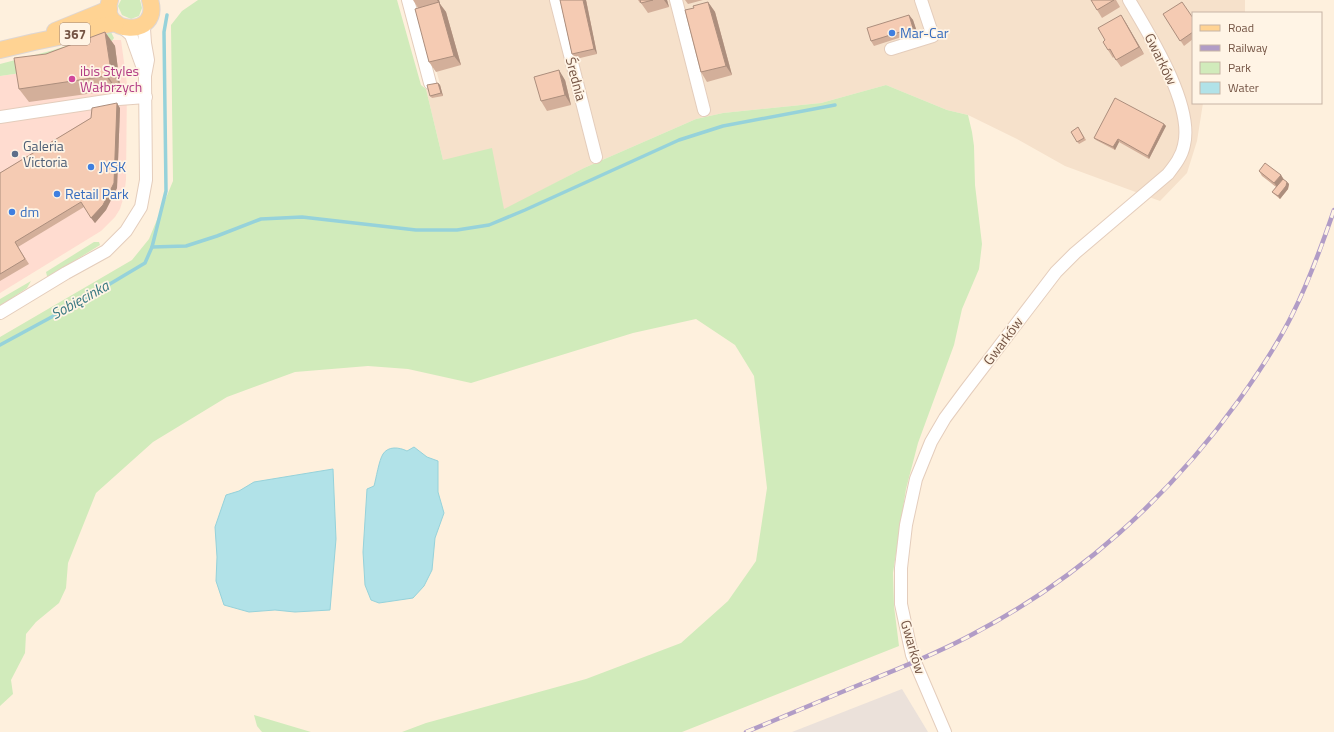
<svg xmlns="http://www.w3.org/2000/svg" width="1334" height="732" font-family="'Titillium Web',sans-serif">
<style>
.residential{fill:#f6e1cb}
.commercial{fill:#ffdcd0}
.industrial{fill:#ebe1da}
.green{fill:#d1ebbb}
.water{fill:#b1e2e8;stroke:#96d2da}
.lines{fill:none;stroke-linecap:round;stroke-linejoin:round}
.stream{stroke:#96d2da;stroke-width:3.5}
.minor-casing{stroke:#e4cdbc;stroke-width:14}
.major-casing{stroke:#ded6d2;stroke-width:18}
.minor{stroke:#fff;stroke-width:12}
.major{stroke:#ffd393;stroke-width:16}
.rail-casing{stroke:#b19cc6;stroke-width:4.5}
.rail{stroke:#fff4e5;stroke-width:3;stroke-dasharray:9;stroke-linecap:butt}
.wall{fill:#d3af9a}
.shaded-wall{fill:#ac8e7d}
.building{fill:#f5cbb3;stroke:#ac8e7d}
.shop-dot{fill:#3f7fe0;stroke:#fff4e5;stroke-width:1.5}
.hotel-dot{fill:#d1479c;stroke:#fff4e5;stroke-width:1.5}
.service-dot{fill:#5c6f8a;stroke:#fff4e5;stroke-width:1.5}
.labels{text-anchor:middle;stroke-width:3.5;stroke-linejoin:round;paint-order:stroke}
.shield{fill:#fff4e5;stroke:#9e8474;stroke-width:1}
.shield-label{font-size:13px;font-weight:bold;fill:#745444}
.shop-label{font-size:14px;fill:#366cbe;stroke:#fff4e5;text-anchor:start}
.street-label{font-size:14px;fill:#745444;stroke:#fff4e5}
.hotel-label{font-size:14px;fill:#b23c85;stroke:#fff4e5;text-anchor:start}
.service-label{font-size:14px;fill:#4e5e75;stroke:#fff4e5;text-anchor:start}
.water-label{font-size:15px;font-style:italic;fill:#3a7983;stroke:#fff4e5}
</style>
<rect width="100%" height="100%" fill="#fef0dd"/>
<!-- residential -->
<path class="residential" d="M417 0H1245V13H1193V103H1203L1197 141 1187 173 1160 201 1065 166 1017 139 968 115 947 110 886 85 821 103 723 113 696 119 584 168 504 210 443 160 426 89 440 84Z"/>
<!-- commercial -->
<path class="commercial" d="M112 40H121L127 84 126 180 124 196 120 209 115 217 101 231 0 293V76L21 73Z"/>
<!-- industrial -->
<path class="industrial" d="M902 689 928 732H792Z"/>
<!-- green -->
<g class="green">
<path d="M121 0H140L142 8 139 16 131 19 122 15 118 6Z"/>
<path d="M198 0H397L421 85 426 89 443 160 492 148 504 209 584 168 696 119 723 113 821 103 886 85 947 110 968 115 972 132 974 146 975 185 982 244 979 269 962 309 954 345 918 443 906 489 893 573 894 606 899 646 682 732H402L426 723 586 679 681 643 728 601 756 561 767 488 754 376 735 345 696 319 633 333 471 383 408 369 368 366 295 372 227 397 153 442 96 493 68 563 66 588 59 603 36 622 26 634 25 653 11 680 13 694 0 706V337L132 260 149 239 173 181 171 25 182 11Z"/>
<path d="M111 32 114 38 111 42 56 68 0 76V64L50 51Z"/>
<path d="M94 242H99L100 245 50 276H47L46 272Z"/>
<path d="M31 281 27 288 0 306V299Z"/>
<path d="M254 715 311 732H262L257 726Z"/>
</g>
<!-- water -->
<g class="water">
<path d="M414 447 427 457 438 461V492L444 513 435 538 432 570 424 586 413 598 379 603 371 600 365 585 363 552 367 489 374 486C376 479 379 460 383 454 388 446 399 447 407 451Z"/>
<path d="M333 469 336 539 330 610 295 612 275 610 249 612 224 605 216 581 217 557 215 527 226 495 239 491 254 482Z"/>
</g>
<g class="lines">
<!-- stream -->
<g class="stream">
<path d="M152 247 186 246 217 236 261 219 302 217 416 230H457L489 225 525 210 679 140 723 126 835 105"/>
<path d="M0 345 83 300 145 263 152 247 166 191 164 32 167 15"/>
</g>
<defs>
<g id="minor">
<path d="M408 0 430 83"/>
<path d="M556 0 596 157"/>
<path d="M676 0 704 110"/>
<path d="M122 27 131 35 145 74"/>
<path d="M891 49 933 36 921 0"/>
<path d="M0 117 119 99 146 97"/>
<path d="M0 313 66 273 106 251 126 231 141 207 146 180 145 76 148 60 145 43 144 29 146 22"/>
<path d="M945 732 912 655 901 604V568L906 525 916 479 931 442 945 418 965 391 1056 272 1075 253 1168 174C1175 165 1182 156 1184 145 1194 105 1149 34 1129 0"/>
</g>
<g id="major">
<path d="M110 0C97 35 162 39 150 0"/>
<path d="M55 31 109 9"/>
<path d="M0 50 34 42 78 33 96 27 116 23"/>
</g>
</defs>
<!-- minor casing -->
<use href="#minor" class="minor-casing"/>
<!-- major casing -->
<use href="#major" class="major-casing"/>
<!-- minor -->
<use href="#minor" class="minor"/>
<!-- major -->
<use href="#major" class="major"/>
<defs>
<path id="rail" d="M746 732C788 715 829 697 871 680 905 666 940 652 973 634 1079 579 1169 497 1239 400 1259 372 1278 344 1293 313 1310 279 1322 245 1334 210"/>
</defs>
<!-- rail casing -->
<use href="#rail" class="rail-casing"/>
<!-- rail -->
<use href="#rail" class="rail"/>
</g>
<!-- wall -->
<g class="wall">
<path d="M413 0H439L440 4 446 12 461 65 436 72 429 62 418 8Z"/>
<path d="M560 0H586L597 54 576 59 572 54Z"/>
<path d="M638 0H667L669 7 648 13 641 3H640Z"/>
<path d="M685 0H703L688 4Z"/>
<path d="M1091 0H1116L1120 7 1102 18Z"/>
<path d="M708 2 715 12 732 75 707 82 701 72 694 8Z"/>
<path d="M1163 14 1193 18V39L1184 46Z"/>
<path d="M909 15 913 20 917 32 874 46 871 41Z"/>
<path d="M1121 15 1126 23 1144 54 1121 67 1114 57 1113 58 1108 50 1105 40Z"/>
<path d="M105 32 115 46 120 85 115 87 116 90 29 102 19 89 46 54Z"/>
<path d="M565 80 571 105 547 111 541 101Z"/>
<path d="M438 83 440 85 443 96 432 98 430 96Z"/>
<path d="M120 108 117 188 106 210 95 223 84 207 18 247 29 264 0 281V173L91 118Z"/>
<path d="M1164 124 1166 126 1149 159 1119 142 1115 150 1096 140 1094 138Z"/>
<path d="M1078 127 1086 140 1079 144 1071 132Z"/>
<path d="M1259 171 1281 175 1284 180 1287 182 1289 184 1288 189 1280 199 1274 194 1272 192 1276 187 1262 176Z"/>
</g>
<!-- shaded-wall -->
<g class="shaded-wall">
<path d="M437 0H439L440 4 446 12 461 65 454 56 439 3Z"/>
<path d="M583 0H586L597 54 594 49Z"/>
<path d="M664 0H667L669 7Z"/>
<path d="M708 2 715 12 732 75 726 66Z"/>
<path d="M909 15 913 20 917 32 913 28Z"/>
<path d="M1121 15 1126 23 1144 54 1139 47Z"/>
<path d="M105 32 115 46 120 85 111 71Z"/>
<path d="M559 70 565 80 571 105 565 95Z"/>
<path d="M106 73 115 87 116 90 106 76Z"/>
<path d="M438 83 440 85 443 96 441 93Z"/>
<path d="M117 103 120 108 117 188 106 210 95 223 91 218Z"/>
<path d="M1164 124 1166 126 1149 159 1148 156Z"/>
<path d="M1118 139 1119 142 1115 150 1113 147Z"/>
<path d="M1281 175 1284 180 1278 188 1274 183Z"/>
<path d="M1287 182 1289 184 1288 189 1280 199 1278 196Z"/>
</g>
<!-- building -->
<g class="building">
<path d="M560 0H583L594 49 572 54Z"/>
<path d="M640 0H653L641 3Z"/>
<path d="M1091 0H1114L1097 10Z"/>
<path d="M439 2 454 56 429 62 415 9Z"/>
<path d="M708 2 726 66 701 72 685 10 694 8 693 6Z"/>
<path d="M1182 2 1193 18V32L1180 41 1163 14Z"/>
<path d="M909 15 913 28 871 41 867 28Z"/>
<path d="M1121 15 1139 47 1116 60 1110 49 1108 50 1103 42 1105 40 1098 28Z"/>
<path d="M105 32 111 71 106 73V76L19 89 14 58 46 54Z"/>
<path d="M559 70 565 95 541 101 534 77Z"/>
<path d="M438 83 441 93 430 96 427 85Z"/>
<path d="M1115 98 1164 124 1148 156 1118 139 1113 147 1094 138Z"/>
<path d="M117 103 114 183 103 205 91 218 81 202 15 242 25 259 0 274V173L91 118 92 108Z"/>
<path d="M1078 127 1084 138 1077 142 1071 132Z"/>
<path d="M1265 163 1281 175 1274 183 1259 171Z"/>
<path d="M1283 179 1287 182 1286 186 1278 196 1272 192Z"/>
</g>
<!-- markers -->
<g class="shop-dot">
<circle cx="892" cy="33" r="4"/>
<circle cx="91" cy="167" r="4"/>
<circle cx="57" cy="194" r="4"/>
<circle cx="12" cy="212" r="4"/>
</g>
<circle class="hotel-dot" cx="72" cy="79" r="4"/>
<circle class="service-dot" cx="15" cy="154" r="4"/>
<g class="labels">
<!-- shield labels -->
<rect class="shield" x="60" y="23" width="30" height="22" rx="3"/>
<g class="shield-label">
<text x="75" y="39">367</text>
</g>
<!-- shop labels -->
<g class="shop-label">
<text x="900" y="38">Mar-Car</text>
<text x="99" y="172">JYSK</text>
<text x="65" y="199">Retail Park</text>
<text x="20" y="217">dm</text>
</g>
<!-- street labels -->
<g class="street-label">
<text transform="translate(1161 59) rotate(64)" y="5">Gwarków</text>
<text transform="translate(576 79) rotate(75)" y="5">Średnia</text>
<text transform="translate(1003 341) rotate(-53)" y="5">Gwarków</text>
<text transform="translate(913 647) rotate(74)" y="5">Gwarków</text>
</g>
<!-- hotel labels -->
<g class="hotel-label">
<text x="80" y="76">ibis Styles<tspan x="80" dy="16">Wałbrzych</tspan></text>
</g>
<!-- service labels -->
<g class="service-label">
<text x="23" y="151">Galeria<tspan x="23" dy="16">Victoria</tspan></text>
</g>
<!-- water labels -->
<g class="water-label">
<text transform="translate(80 300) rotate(-29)" y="5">Sobięcinka</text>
</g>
</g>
<!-- legend -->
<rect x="1192" y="12" width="130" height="92" fill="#fff4e5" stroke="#c7b4a5"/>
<rect x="1200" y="25" width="20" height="6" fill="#ffd393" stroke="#c7b4a5"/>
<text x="1228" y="32" font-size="12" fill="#745444">Road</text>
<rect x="1200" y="45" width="20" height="6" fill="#b19cc6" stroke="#c7b4a5"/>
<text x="1228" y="52" font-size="12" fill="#745444">Railway</text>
<rect x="1200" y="62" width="20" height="12" fill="#d1ebbb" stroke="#c7b4a5"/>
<text x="1228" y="72" font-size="12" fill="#745444">Park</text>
<rect x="1200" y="82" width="20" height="12" fill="#b1e2e8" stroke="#c7b4a5"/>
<text x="1228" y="92" font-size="12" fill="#745444">Water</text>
</svg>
